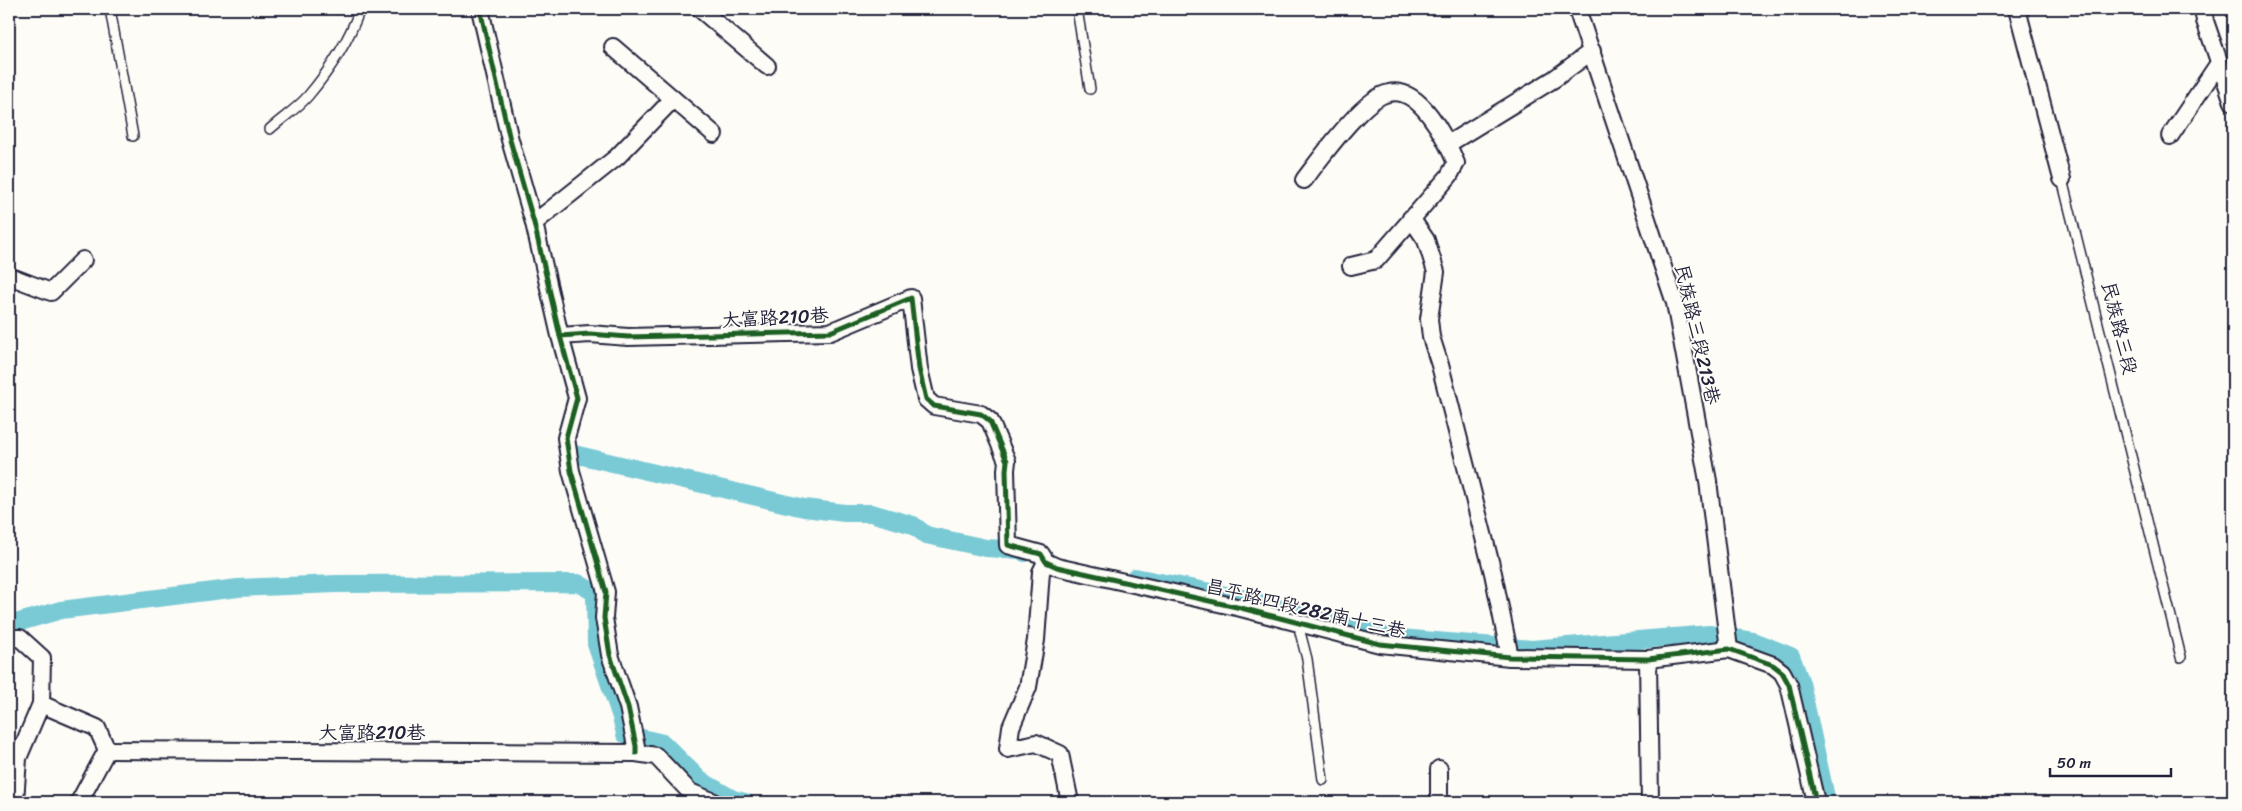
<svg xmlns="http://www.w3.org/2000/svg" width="2242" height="811" font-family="Sriracha,'LXGW WenKai TC',sans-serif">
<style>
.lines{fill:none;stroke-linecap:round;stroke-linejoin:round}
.canal{stroke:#7acad5;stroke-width:18}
.lane-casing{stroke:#22223b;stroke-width:12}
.street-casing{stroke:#22223b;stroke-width:20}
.lane{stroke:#fdfcf7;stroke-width:9}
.street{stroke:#fdfcf7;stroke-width:16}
.cycleway-casing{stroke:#fdfcf7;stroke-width:8}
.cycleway{stroke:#1b5e20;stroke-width:5}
.labels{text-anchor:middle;stroke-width:4;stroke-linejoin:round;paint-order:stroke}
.street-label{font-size:19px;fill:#22223b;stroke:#fdfcf7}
</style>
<rect width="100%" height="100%" fill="#fdfcf7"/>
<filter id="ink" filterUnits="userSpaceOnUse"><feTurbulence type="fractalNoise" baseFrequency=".02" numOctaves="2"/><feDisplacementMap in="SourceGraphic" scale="10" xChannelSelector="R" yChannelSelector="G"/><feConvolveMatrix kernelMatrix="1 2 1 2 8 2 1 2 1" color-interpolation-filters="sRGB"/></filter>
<g filter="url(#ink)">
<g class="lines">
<!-- canal -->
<g class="canal">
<path d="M574 454 804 508 845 513H871L913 525 926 535 986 548 1020 550 1025 553"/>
<path d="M1135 577 1241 598 1388 637 1532 649 1709 634 1753 641 1791 656 1801 683 1827 802"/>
<path d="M9 625 61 610 238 588 337 584 578 583 595 593 596 644 621 717 625 734 663 743 700 780 733 799 745 802"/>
</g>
<defs>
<g id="lane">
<path d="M110 9 133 136"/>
<path d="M1077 9 1090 89"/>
<path d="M270 129C282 118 298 108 308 96 330 70 349 40 360 9"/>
<path d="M2062 179 2181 657"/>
<path d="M1302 624 1300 632 1307 659 1323 780"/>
</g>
<g id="street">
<path d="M480 9 510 140 534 223 560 336 577 398 566 438 571 471 606 592 604 618 610 655 628 707 636 746V753"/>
<path d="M700 9 767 66"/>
<path d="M1577 9 1675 303 1708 481 1729 649"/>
<path d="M2017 9 2062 179"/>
<path d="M2203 9 2205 21 2233 102"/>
<path d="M613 47 714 134"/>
<path d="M2170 136 2219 63"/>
<path d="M1448 144 1554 79 1592 51"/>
<path d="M1304 180C1320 159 1364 97 1389 93 1420 86 1446 139 1456 163L1449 176 1376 260 1351 266"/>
<path d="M1411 218 1426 240 1436 272 1429 319 1431 337 1440 365 1493 573 1510 657"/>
<path d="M534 223 617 157 673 99"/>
<path d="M9 276 51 292 83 260"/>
<path d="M560 336 590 334 628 337 830 332 911 298 919 369 926 399 934 406 981 414 990 421 1007 461 1006 470 1008 545 1041 554 1046 562 1057 567 1241 608 1380 644 1510 657 1648 659 1729 649 1773 665 1782 672 1789 685 1816 802"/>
<path d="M1046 562 1041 572 1036 640 1028 687 1011 727 1008 749 1036 743 1060 754 1070 802"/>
<path d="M9 638H20L42 658 41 704 18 758 15 802"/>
<path d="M1648 659 1650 802"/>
<path d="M41 704 97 728 107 750 79 802"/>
<path d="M107 750 636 753 656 756 690 792 714 802"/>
<path d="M1439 802V769"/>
</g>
</defs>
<!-- lane casing -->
<use href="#lane" class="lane-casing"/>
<!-- street casing -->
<use href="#street" class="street-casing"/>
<!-- lane -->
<use href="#lane" class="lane"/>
<!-- street -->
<use href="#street" class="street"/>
<defs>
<g id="cycleway">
<path d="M480 9 510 140 534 223 560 336 577 398 566 438 571 471 606 592 604 618 610 655 628 707 636 746V753"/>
<path d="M560 336 590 334 628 337 830 332 911 298 919 369 926 399 934 406 981 414 990 421 1007 461 1006 470 1008 545 1041 554 1046 562 1057 567 1241 608 1380 644 1510 657 1648 659 1729 649 1773 665 1782 672 1789 685 1816 802"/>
</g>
</defs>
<!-- cycleway casing -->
<use href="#cycleway" class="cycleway-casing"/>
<!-- cycleway -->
<use href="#cycleway" class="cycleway"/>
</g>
</g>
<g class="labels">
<!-- street labels -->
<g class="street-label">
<text transform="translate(775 317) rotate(-3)" y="7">大富路210巷</text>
<text transform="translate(2120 328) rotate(76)" y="7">民族路三段</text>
<text transform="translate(1698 334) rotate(77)" y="7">民族路三段213巷</text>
<text transform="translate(1306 608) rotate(13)" y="7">昌平路四段282南十三巷</text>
<text x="372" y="739">大富路210巷</text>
</g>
</g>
<!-- margin -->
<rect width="2242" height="811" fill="none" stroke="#fdfcf7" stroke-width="30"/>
<rect x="15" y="15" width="2212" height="781" fill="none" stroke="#22223b" stroke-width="2" filter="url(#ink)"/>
<!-- scale -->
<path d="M2050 768v8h121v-8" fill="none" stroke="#22223b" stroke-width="2.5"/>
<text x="2057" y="768" font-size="15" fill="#22223b" stroke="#fdfcf7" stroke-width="4" paint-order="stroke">50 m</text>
</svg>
